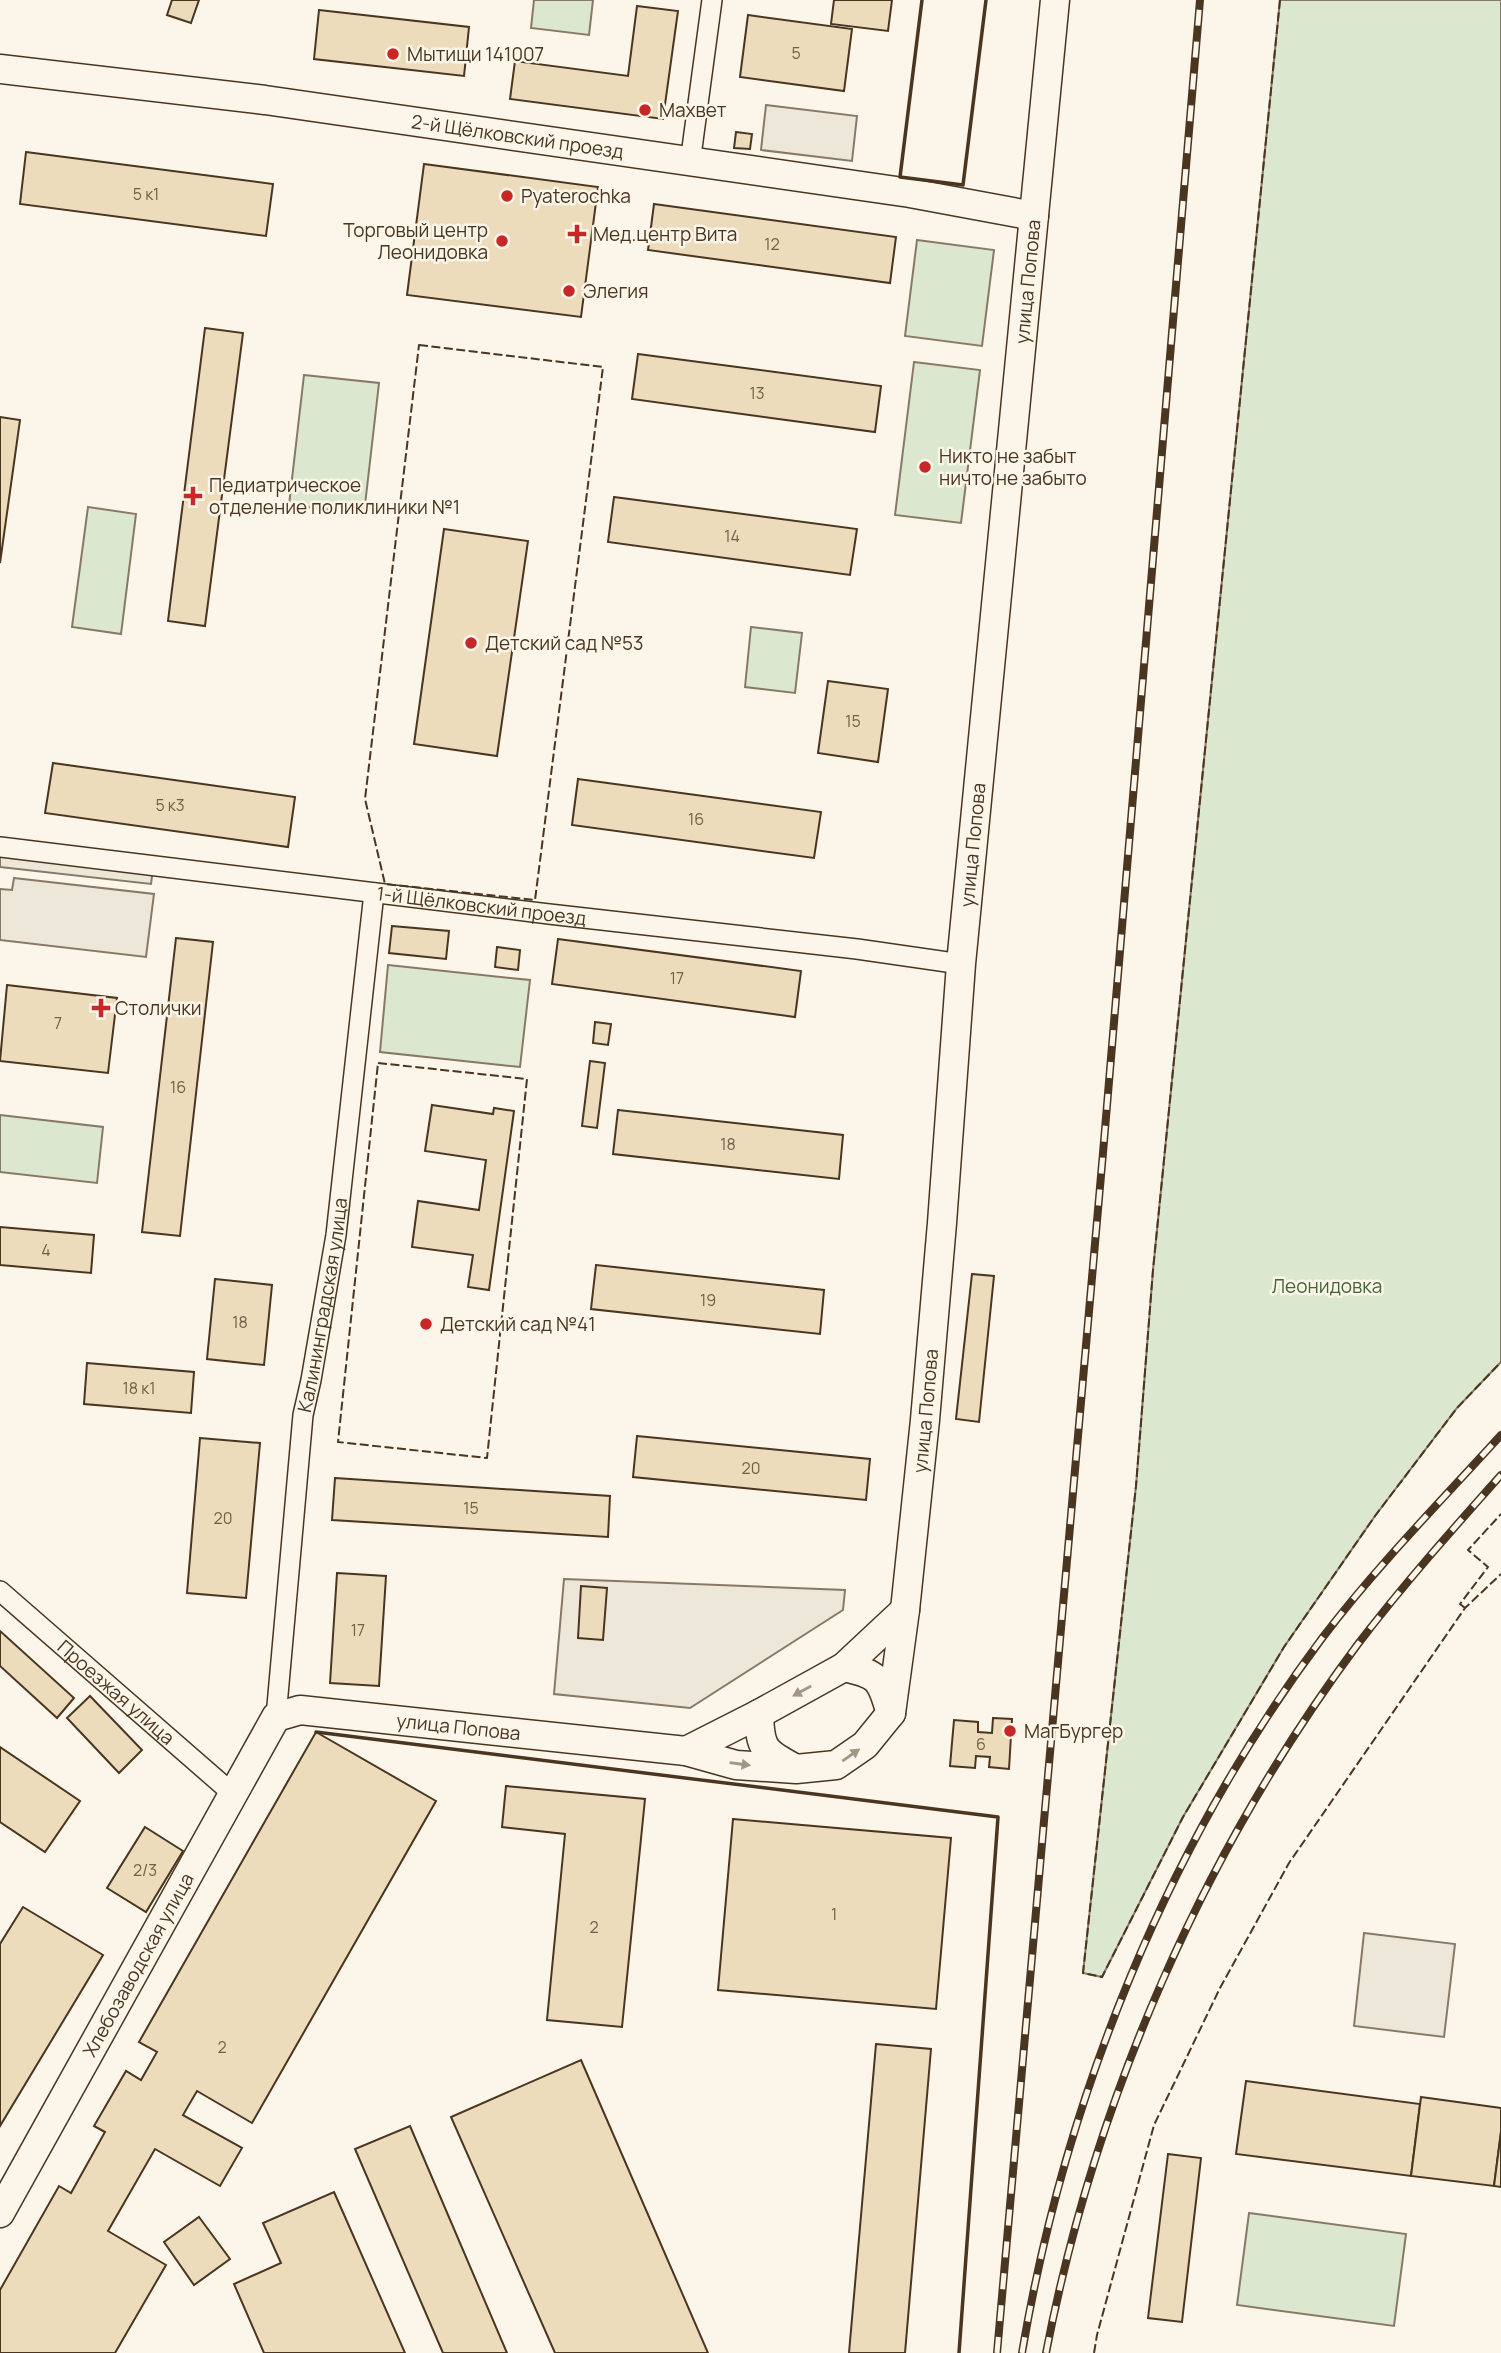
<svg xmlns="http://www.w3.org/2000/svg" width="1501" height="2353" font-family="Manrope,sans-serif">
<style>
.green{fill:#dce7d0;stroke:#887966;stroke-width:2}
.parking{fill:#ede7d9;stroke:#887966;stroke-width:2}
.building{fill:#ecdcbc;stroke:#4a3520;stroke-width:2}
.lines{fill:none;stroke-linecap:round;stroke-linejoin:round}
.street-casing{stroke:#4a3520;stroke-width:22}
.secondary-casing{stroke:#4a3520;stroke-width:31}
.street{stroke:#fbf6e9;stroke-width:19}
.secondary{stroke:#fbf6e9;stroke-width:28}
.rail-casing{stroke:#4a3520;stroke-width:8}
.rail{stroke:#fbf6e9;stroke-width:5;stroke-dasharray:16;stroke-linecap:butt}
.fence{stroke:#4a3520;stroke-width:2;stroke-dasharray:9 3.5;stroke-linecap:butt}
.wall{stroke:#4a3520;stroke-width:3.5}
.oneway{fill:#a29684}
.poi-dot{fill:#c62828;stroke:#fbf6e9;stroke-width:2.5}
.labels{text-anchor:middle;stroke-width:5;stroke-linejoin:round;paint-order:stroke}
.number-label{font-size:16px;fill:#725f47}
.poi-label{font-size:19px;fill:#4a3520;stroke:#fbf6e9;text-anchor:start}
.street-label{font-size:19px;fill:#4a3520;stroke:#fbf6e9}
.park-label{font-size:19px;fill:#436837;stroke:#fbf6e9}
</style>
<rect width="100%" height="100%" fill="#fbf6e9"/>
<!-- green -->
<g class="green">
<path d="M534 0H593L589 35 531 28Z"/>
<path d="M1280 0H1501V1362L1457 1408 1375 1516 1284 1647 1183 1817 1102 1977 1083 1973 1136 1486 1153 1270Z"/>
<path d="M917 240 994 250 982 346 905 336Z"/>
<path d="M914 362 980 370 961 523 895 515Z"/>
<path d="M304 375 379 383 364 514 289 505Z"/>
<path d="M88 507 136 514 121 634 72 627Z"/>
<path d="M751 627 802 633 795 693 745 687Z"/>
<path d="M388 965 530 980 520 1067 380 1052Z"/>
<path d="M0 1115 103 1127 97 1183 0 1172Z"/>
<path d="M1249 2213 1406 2234 1394 2326 1237 2305Z"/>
</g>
<!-- parking -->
<g class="parking">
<path d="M766 105 857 116 852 161 761 150Z"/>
<path d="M0 852 153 869 151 884 0 867Z"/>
<path d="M14 878 154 894 146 957 0 940V889L12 890Z"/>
<path d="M564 1579 845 1590 843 1610 690 1708 554 1694Z"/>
<path d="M1364 1933 1455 1944 1444 2037 1354 2026Z"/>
</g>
<!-- building -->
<g class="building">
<path d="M172 0H199L191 23 167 15Z"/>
<path d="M834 0H892L888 31 831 24Z"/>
<path d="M637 6 678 11 663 119 510 99 515 61 628 76Z"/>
<path d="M319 10 469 27 464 76 314 59Z"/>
<path d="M748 15 852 29 844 91 740 77Z"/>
<path d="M736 132 752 134 750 149 734 148Z"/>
<path d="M26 152 273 184 266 236 20 204Z"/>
<path d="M424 164 598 187 581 317 407 295Z"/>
<path d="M654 204 896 237 890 283 648 250Z"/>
<path d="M205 328 243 333 205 626 168 621Z"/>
<path d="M638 354 881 386 875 432 632 399Z"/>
<path d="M0 417 20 420 0 563Z"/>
<path d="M614 497 857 529 850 575 608 542Z"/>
<path d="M444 529 528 541 497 756 414 744Z"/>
<path d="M828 681 888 689 878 762 818 753Z"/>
<path d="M53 763 295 797 288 847 45 813Z"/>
<path d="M578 779 821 812 814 858 572 825Z"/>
<path d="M392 926 449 931 446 959 389 953Z"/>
<path d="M176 938 213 942 180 1236 142 1232Z"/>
<path d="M558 939 801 971 795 1017 552 984Z"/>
<path d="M497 947 520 950 518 970 495 967Z"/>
<path d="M7 985 117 998 108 1073 0 1061Z"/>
<path d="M595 1022 611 1024 608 1045 593 1043Z"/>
<path d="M590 1061 605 1063 597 1128 582 1126Z"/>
<path d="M432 1105 493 1114 494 1108 514 1111 489 1290 468 1287 473 1255 412 1247 418 1201 479 1210 486 1160 425 1151Z"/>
<path d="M618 1110 843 1135 839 1179 613 1154Z"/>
<path d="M0 1227 94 1235 91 1273 0 1265Z"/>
<path d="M596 1265 824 1290 820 1334 591 1309Z"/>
<path d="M972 1274 994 1276 979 1422 956 1419Z"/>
<path d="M215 1279 272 1285 264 1365 207 1359Z"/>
<path d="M87 1363 194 1372 191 1413 84 1404Z"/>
<path d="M637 1436 870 1459 866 1500 633 1477Z"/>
<path d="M200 1438 260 1443 246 1598 187 1593Z"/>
<path d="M335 1478 610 1496 608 1537 332 1520Z"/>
<path d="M337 1573 386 1576 379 1686 330 1683Z"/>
<path d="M581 1586 607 1588 603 1640 578 1638Z"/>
<path d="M0 1631 74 1698 57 1718 0 1666Z"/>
<path d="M90 1696 142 1750 119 1773 67 1718Z"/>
<path d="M993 1718 1012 1719 1009 1769 989 1767 990 1757 976 1756 975 1768 950 1766 954 1720 978 1722V1732L992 1733Z"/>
<path d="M316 1732 436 1801 252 2123 197 2091 183 2115 242 2148 220 2186 155 2149 108 2231 166 2265 115 2353H0V2290L59 2186 71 2193 105 2132 94 2126 126 2071 141 2080 157 2052 139 2042Z"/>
<path d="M0 1747 80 1801 45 1852 0 1822Z"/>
<path d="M506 1786 645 1799 622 2027 547 2020 565 1834 502 1827Z"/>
<path d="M733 1819 951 1838 936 2009 718 1990Z"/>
<path d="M145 1827 183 1851 146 1912 107 1888Z"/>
<path d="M23 1907 103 1955 0 2126V1944Z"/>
<path d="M876 2044 931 2049 905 2353H849Z"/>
<path d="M581 2060 708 2353H555L451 2117Z"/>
<path d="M1246 2081 1420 2104 1411 2176 1236 2154Z"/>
<path d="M1421 2097 1501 2108V2132L1494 2186 1411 2176Z"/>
<path d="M410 2126 507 2353H443L355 2149Z"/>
<path d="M1501 2132V2187L1494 2186Z"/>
<path d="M1168 2154 1201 2158 1182 2322 1148 2318Z"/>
<path d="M334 2192 405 2353H264L234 2284 281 2263 263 2223Z"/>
<path d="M199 2217 230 2259 194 2285 164 2242Z"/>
</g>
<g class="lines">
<defs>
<g id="street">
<path d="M690 163 712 0"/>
<path id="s1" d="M0 847 549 914 857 949 961 964"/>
<path id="s2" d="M0 1591 233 1794"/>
<path id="s3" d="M276 1717 303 1415 311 1380 336 1235 374 893"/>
</g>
<g id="secondary">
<path id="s4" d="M0 69 265 100 910 193 1034 216"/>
<path d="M844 1667C877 1674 881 1678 890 1711"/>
<path id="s5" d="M891 1713 905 1610 925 1420 942 1223 961 964 1055 0"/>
<path d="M759 1714C760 1749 764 1752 794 1768"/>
<path d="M686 1751 759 1714 844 1667 905 1610"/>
<path id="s6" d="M0 2213 276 1717 300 1710 686 1751 736 1765 796 1769 836 1765 865 1745 891 1713"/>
</g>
</defs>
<!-- street casing -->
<use href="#street" class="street-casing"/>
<!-- secondary casing -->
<use href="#secondary" class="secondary-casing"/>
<!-- street -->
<use href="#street" class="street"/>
<!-- secondary -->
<use href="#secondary" class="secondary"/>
<defs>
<g id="rail">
<path d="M997 2353 1103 1153 1200 0"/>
<path d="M1022 2353C1065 2098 1167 1845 1323 1637 1377 1566 1441 1501 1501 1435"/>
<path d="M1046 2353C1095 2099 1203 1852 1358 1644 1403 1585 1452 1530 1501 1475"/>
</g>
</defs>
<!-- rail casing -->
<use href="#rail" class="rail-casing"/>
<!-- rail -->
<use href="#rail" class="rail"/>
<!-- fence -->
<g class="fence">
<path d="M1280 0 1153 1270 1136 1486 1083 1973 1102 1977 1183 1817 1284 1647 1375 1516 1457 1408 1501 1362"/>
<path d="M419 345 603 367 535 900 385 884 365 799Z"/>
<path d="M378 1063 527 1079 487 1458 338 1442Z"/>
<path d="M1465 1608 1460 1604 1488 1567 1468 1550 1501 1514"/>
<path d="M1094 2353 1097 2335 1154 2125 1220 1988 1289 1863 1465 1608 1501 1574"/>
</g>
<!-- wall -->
<g class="wall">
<path d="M922 0 900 177 963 185 986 0"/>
<path d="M316 1732 998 1817 959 2353"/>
</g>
</g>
<!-- one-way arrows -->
<defs><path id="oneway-solid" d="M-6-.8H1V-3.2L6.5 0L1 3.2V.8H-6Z" transform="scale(1.75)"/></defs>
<g class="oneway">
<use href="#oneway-solid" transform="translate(802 1691) rotate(151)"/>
<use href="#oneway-solid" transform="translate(851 1755) rotate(-35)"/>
<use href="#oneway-solid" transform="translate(740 1764) rotate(8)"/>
</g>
<!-- markers -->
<g class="poi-dot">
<circle cx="393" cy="54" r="7"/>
<circle cx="645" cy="110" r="7"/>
<circle cx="507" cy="196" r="7"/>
<path d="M573.5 223.5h7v7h7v7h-7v7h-7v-7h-7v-7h7z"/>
<circle cx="502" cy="241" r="7"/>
<circle cx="569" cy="291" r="7"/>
<circle cx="925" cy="467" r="7"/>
<path d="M189.5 485.5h7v7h7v7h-7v7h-7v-7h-7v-7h7z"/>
<circle cx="471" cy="643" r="7"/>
<path d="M97.5 997.5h7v7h7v7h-7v7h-7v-7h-7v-7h7z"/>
<circle cx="426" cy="1324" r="7"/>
<circle cx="1010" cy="1731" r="7"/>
</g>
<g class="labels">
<!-- number labels -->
<g class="number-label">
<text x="796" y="59">5</text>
<text x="146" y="200">5 к1</text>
<text x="772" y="250">12</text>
<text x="757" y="399">13</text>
<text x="732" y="542">14</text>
<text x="853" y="727">15</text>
<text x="170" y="811">5 к3</text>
<text x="696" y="825">16</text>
<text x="677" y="984">17</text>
<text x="58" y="1029">7</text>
<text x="178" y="1093">16</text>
<text x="728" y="1150">18</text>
<text x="46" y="1256">4</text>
<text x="708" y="1306">19</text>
<text x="240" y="1328">18</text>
<text x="139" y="1394">18 к1</text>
<text x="751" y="1474">20</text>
<text x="471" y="1514">15</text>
<text x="223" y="1524">20</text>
<text x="358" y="1636">17</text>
<text x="981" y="1750">6</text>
<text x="145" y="1876">2/3</text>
<text x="834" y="1920">1</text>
<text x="594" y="1933">2</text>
<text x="222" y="2053">2</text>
</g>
<!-- poi labels -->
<g class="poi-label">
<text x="407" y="61">Мытищи 141007</text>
<text x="659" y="117">Махвет</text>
<text x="521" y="203">Pyaterochka</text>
<text x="488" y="237" text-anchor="end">Торговый центр<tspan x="488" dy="22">Леонидовка</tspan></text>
<text x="593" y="241">Мед.центр Вита</text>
<text x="583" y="298">Элегия</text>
<text x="939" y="463">Никто не забыт<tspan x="939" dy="22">ничто не забыто</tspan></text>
<text x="209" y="492">Педиатрическое<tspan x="209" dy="22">отделение поликлиники №1</tspan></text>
<text x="485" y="650">Детский сад №53</text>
<text x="115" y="1015">Столички</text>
<text x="440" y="1331">Детский сад №41</text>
<text x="1024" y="1738">МагБургер</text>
</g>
<!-- street labels -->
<g class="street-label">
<text dy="7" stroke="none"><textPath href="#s4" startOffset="522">2-й Щёлковский проезд</textPath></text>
<text dy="7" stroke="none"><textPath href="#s5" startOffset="1438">улица Попова</textPath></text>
<text dy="7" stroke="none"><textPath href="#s5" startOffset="872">улица Попова</textPath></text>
<text dy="7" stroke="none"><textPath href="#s1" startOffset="485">1-й Щёлковский проезд</textPath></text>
<text dy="7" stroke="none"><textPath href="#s3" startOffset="415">Калининградская улица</textPath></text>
<text dy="7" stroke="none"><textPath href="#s5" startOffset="304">улица Попова</textPath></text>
<text dy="7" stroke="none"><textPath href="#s2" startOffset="154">Проезжая улица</textPath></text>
<text dy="7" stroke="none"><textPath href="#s6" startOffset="752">улица Попова</textPath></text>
<text dy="7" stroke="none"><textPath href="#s6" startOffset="284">Хлебозаводская улица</textPath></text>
</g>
<!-- park labels -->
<g class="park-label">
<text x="1327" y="1293">Леонидовка</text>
</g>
</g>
</svg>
